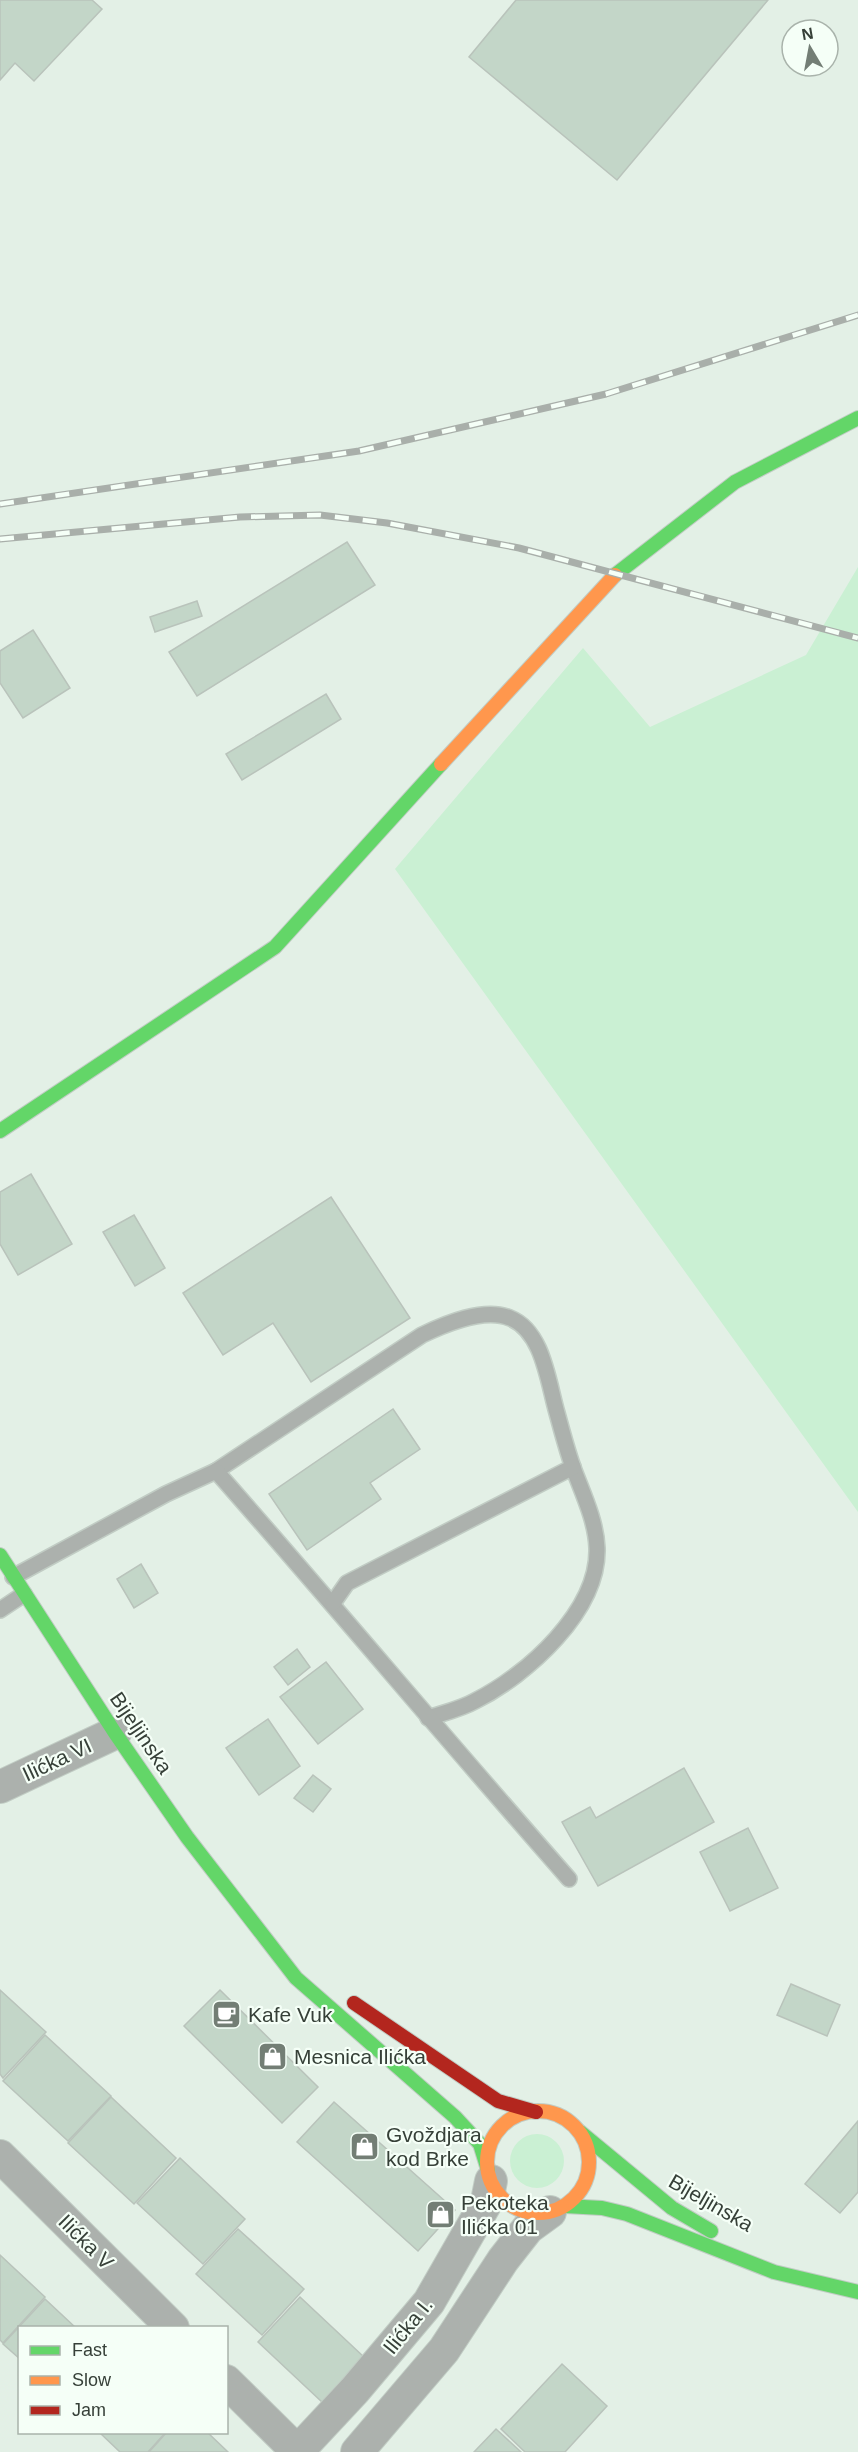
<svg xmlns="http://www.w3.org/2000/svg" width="858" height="2452" font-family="Arial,sans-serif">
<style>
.green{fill:#caf0d3}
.building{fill:#c3d6c8;stroke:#b9c3bb;stroke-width:1.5}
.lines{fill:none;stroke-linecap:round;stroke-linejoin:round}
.lane-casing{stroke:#c1ccc4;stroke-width:18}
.street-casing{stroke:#c1ccc4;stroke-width:34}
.fast-casing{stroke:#c1ccc4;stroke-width:16}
.slow-casing{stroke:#c1ccc4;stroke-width:16}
.jam-casing{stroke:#c1ccc4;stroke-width:16}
.lane{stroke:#acb1ad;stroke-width:15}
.street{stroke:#acb1ad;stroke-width:32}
.fast{stroke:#63d668;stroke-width:14}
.slow{stroke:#ff974d;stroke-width:14}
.jam{stroke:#b3261e;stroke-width:14}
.rail-casing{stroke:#a9afaa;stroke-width:7}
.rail{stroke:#f5fff7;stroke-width:4.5;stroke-dasharray:14;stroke-linecap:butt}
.labels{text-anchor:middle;stroke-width:4.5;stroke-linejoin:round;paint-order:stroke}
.street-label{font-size:21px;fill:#364038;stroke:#f5fff7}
.poi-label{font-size:21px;fill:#364038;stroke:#f5fff7;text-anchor:start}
</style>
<rect width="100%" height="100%" fill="#e3f0e6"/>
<!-- green -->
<g class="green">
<path d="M858 567V1512L395 869 583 648 650 727 806 655Z"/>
<circle cx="537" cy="2161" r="27"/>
</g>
<!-- building -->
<g class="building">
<path d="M0 0H92L102 9 34 81 15 63 0 80Z"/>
<path d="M516 0H768L617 180 469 57Z"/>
<path d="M347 542 375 585 197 696 169 652Z"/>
<path d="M197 601 202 616 155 632 150 617Z"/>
<path d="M33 630 70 688 23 718 0 683V651Z"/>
<path d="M326 694 341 719 242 780 226 754Z"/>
<path d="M31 1174 72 1244 18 1275 0 1244V1192Z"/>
<path d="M331 1197 410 1318 311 1382 273 1323 223 1355 183 1293Z"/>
<path d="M134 1215 165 1268 135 1286 103 1232Z"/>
<path d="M393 1409 420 1449 370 1483 381 1499 307 1550 269 1494Z"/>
<path d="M141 1564 158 1593 134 1608 117 1579Z"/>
<path d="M297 1649 310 1667 288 1685 274 1667Z"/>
<path d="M326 1662 363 1709 318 1744 280 1697Z"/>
<path d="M268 1719 300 1766 259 1795 226 1748Z"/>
<path d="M684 1768 714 1822 598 1886 562 1822 590 1807 596 1818Z"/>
<path d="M313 1775 331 1789 313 1812 294 1798Z"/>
<path d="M748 1828 778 1888 730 1911 700 1852Z"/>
<path d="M791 1984 840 2005 827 2036 777 2015Z"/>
<path d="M0 1990 46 2032 3 2078 0 2074Z"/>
<path d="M220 1990 318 2087 282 2123 184 2026Z"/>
<path d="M45 2035 111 2096 68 2141 3 2081Z"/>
<path d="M111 2097 176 2158 134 2204 68 2143Z"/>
<path d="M334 2102 455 2210 418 2251 297 2142Z"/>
<path d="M858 2121V2192L840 2213 805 2184Z"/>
<path d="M180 2158 245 2219 203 2264 137 2203Z"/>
<path d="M238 2229 304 2289 262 2335 196 2274Z"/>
<path d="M0 2255 45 2297 3 2343 0 2340Z"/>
<path d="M300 2297 365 2358 323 2403 258 2342Z"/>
<path d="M45 2299 76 2328H20V2359L3 2344Z"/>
<path d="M562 2364 607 2406 565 2452H525L501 2429Z"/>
<path d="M496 2429 521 2452H474Z"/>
<path d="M99 2432H166L148 2452H120Z"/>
<path d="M167 2432H207L228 2452H149Z"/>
</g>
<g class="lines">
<defs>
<g id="lane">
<path d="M216 1471 422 1335C445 1324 484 1307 510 1318 543 1331 548 1382 557 1413 562 1431 567 1451 574 1470 583 1494 596 1521 597 1548 599 1611 527 1675 475 1701 461 1709 443 1713 428 1718"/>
<path d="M13 1577 166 1494 216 1471C335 1606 450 1744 569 1879"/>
<path d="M333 1603 347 1583 573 1467"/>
<path d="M0 1610 24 1594"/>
</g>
<g id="street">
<path d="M0 1787 115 1733"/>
<path d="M0 2156 173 2328"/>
<path d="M226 2381 298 2452"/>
<path d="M297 2452 354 2391 429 2302 487 2201 491 2181"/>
<path d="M357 2452 444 2350 503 2260 528 2228 550 2212"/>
</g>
<g id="fast">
<path d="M615 575 735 482 858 418"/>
<path d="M0 1131 275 947 441 764"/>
<path d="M0 1555 115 1733 187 1837 296 1978 455 2117 480 2144 488 2170"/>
<path d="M580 2132 672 2208 711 2231"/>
<path d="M565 2206 602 2208 627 2214 774 2272 858 2292"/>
</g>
<g id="slow">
<path d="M441 764 615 575"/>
<circle cx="538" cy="2162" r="51"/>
</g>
<path id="jam" d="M354 2003 498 2101 536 2112"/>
</defs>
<!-- lane casing -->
<use href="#lane" class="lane-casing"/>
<!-- street casing -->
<use href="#street" class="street-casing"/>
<!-- fast casing -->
<use href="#fast" class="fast-casing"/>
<!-- slow casing -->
<use href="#slow" class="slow-casing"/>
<!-- jam casing -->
<use href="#jam" class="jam-casing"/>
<!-- lane -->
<use href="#lane" class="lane"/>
<!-- street -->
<use href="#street" class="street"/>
<!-- fast -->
<use href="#fast" class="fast"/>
<!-- slow -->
<use href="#slow" class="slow"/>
<!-- jam -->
<use href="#jam" class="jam"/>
<defs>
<g id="rail">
<path d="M0 504 359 451 606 394 858 315"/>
<path d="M0 539 240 517 320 515 387 523 519 548 858 638"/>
</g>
</defs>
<!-- rail casing -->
<use href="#rail" class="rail-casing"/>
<!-- rail -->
<use href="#rail" class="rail"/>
</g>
<!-- icons -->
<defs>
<symbol id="cafe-square" viewBox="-11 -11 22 22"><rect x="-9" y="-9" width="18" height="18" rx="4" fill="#737e75" stroke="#f5fff7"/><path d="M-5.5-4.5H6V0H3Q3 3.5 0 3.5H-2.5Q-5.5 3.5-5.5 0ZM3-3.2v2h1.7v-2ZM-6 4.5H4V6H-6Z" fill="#fff"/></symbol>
<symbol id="shop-square" viewBox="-11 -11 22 22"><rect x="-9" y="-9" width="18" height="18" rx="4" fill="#737e75" stroke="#f5fff7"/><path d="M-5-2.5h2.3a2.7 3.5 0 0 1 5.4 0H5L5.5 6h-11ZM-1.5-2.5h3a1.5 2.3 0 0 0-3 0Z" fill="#fff"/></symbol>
</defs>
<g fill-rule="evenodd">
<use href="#cafe-square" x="210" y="1998" width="33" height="33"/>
<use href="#shop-square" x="256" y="2040" width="33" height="33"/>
<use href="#shop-square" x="348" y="2130" width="33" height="33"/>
<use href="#shop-square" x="424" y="2198" width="33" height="33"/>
</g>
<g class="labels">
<!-- street labels -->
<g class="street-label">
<text transform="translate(141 1733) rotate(56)" y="7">Bijeljinska</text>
<text transform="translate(57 1760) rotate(-25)" y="7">Ilićka VI</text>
<text transform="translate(711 2203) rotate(30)" y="7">Bijeljinska</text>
<text transform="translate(86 2242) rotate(45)" y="7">Ilićka V</text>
<text transform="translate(408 2326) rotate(-51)" y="7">Ilićka I.</text>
</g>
<!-- poi labels -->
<g class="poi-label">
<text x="248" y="2022">Kafe Vuk</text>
<text x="294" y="2064">Mesnica Ilićka</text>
<text x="386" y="2142">Gvoždjara<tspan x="386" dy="24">kod Brke</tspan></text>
<text x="461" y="2210">Pekoteka<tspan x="461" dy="24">Ilićka 01</tspan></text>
</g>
</g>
<!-- legend -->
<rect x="18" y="2326" width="210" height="108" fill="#f5fff7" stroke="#a9b3ab" stroke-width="1.5"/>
<rect x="30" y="2346" width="30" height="9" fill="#63d668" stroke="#a9b3ab" stroke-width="1.5"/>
<text x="72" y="2356" font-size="18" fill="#364038">Fast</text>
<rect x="30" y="2376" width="30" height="9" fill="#ff974d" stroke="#a9b3ab" stroke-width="1.5"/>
<text x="72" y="2386" font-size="18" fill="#364038">Slow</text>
<rect x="30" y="2406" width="30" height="9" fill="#b3261e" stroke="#a9b3ab" stroke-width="1.5"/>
<text x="72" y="2416" font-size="18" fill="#364038">Jam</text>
<!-- north arrow -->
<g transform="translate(810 48) rotate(350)"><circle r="28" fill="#f5fff7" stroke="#a9b3ab" stroke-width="1.5"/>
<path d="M0-4.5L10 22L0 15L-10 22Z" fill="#737e75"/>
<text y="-9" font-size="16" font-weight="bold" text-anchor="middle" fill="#364038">N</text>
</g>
</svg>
